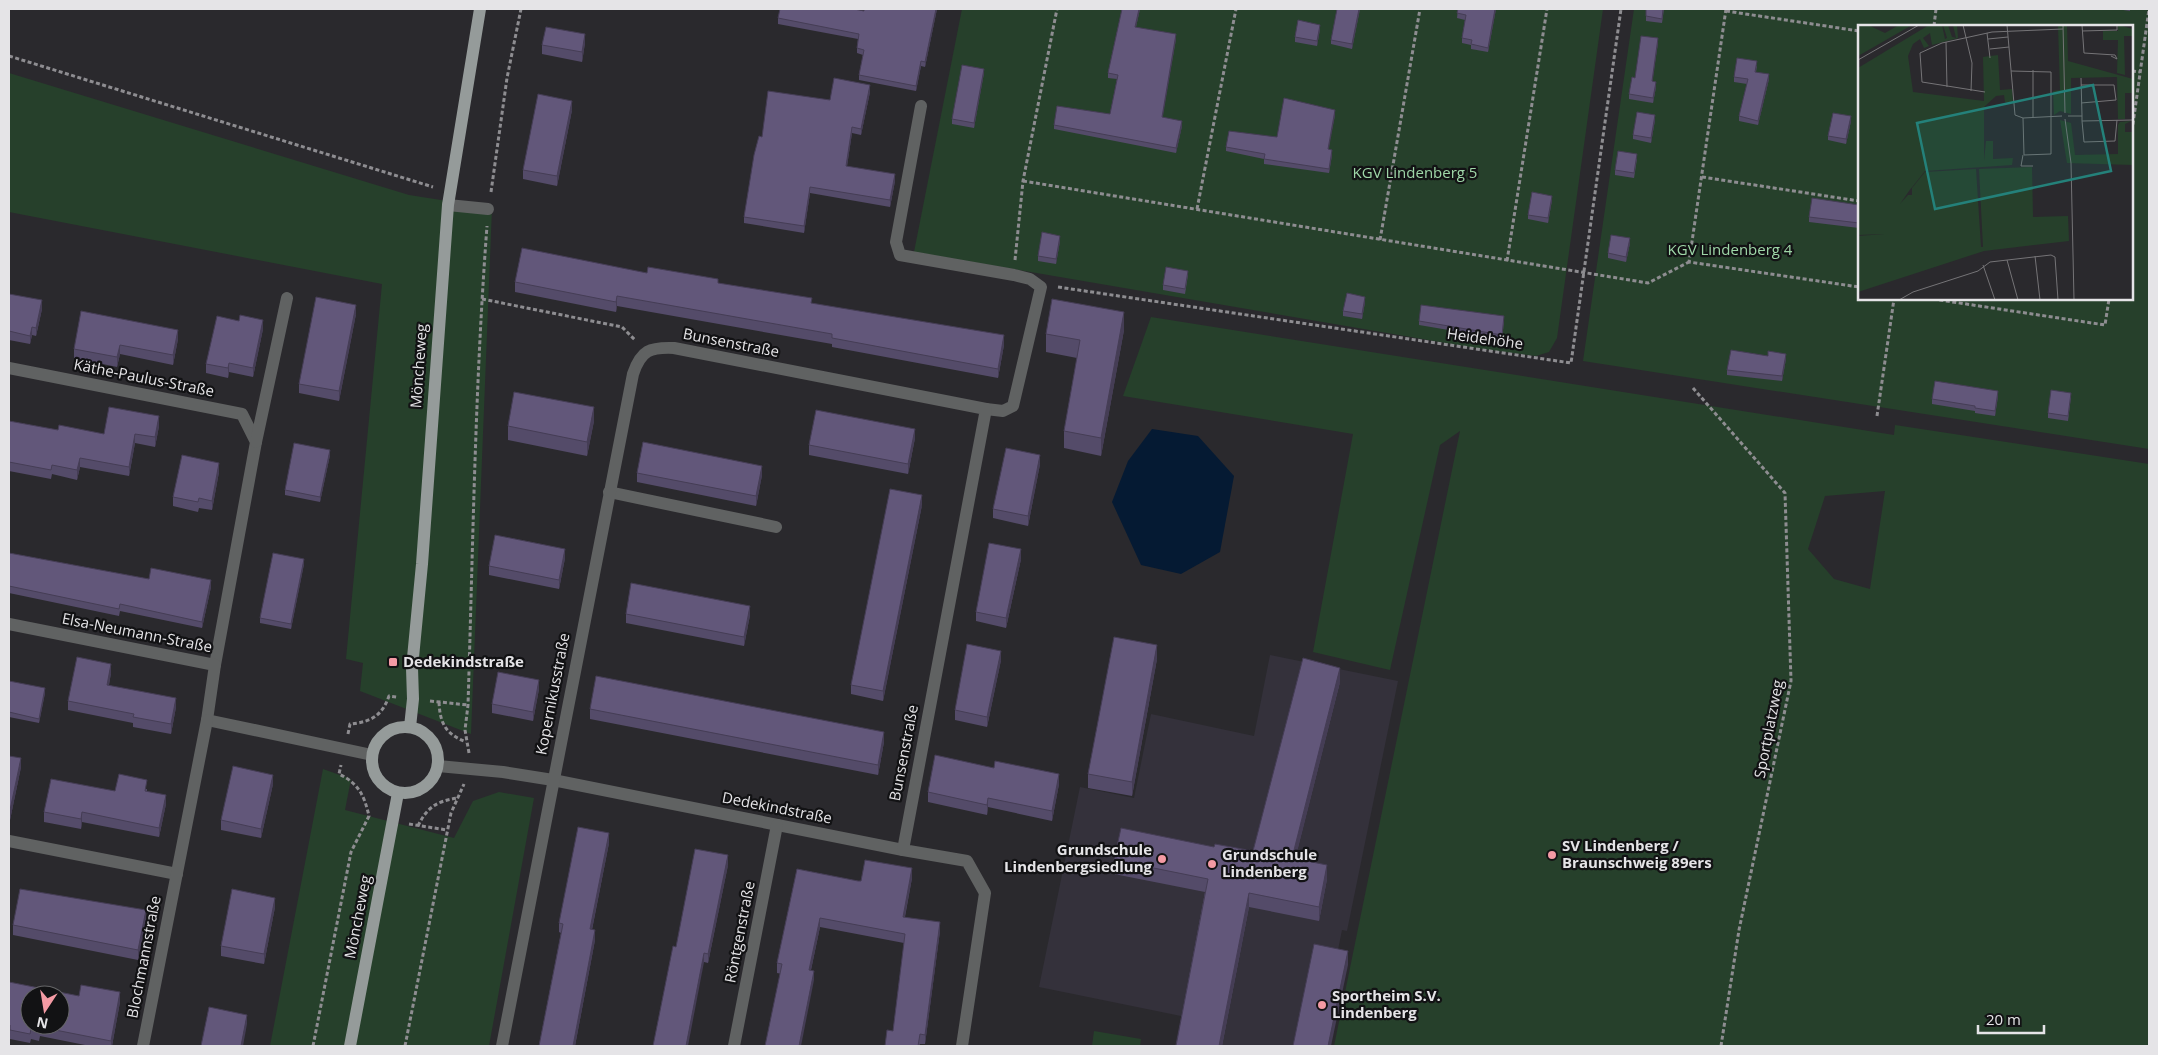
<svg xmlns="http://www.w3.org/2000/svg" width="2158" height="1055" font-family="'Open Sans',sans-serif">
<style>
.built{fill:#34313b}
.green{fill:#26402b;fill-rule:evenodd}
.water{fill:#051a33}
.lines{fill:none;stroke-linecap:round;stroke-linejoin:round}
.path{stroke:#8e8d91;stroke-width:3;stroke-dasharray:4 2.5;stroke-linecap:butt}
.minor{stroke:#606262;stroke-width:12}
.major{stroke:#959b9a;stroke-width:12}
.wall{fill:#544b69}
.shaded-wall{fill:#453d55}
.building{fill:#62577a;stroke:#453d55;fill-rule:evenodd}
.poi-dot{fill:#f49aa4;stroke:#121214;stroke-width:2}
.labels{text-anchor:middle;stroke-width:4.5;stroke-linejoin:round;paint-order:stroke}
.park-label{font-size:15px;fill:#9fd7a8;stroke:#121214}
.street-label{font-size:15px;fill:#e5e4e7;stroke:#121214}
.poi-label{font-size:15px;font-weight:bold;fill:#e5e4e7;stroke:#121214;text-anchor:start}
.inset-road{fill:none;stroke:#757477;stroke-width:1}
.view{fill:#24817a;fill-opacity:0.15;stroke:#24817a;stroke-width:2.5}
.inset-edge{fill:none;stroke:#e5e4e7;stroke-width:2.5}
</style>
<rect width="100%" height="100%" fill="#2a292d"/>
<!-- built -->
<path class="built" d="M1270 655 1398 681 1347 931 1342 930 1336 960 1295 1046H1175L1181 1016 1039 987 1080 787 1134 798 1151 714 1254 736Z"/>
<!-- green -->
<g class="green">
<path d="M962 9H1603L1557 338 1549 352 1536 356 1475 348 914 252Z"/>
<path d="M1634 9H2149V449L1583 361ZM1859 26H2132V299H1859Z"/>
<path d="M9 73 409 195 492 208 471 734 360 691 363 663 346 659 382 284 9 212Z"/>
<path d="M1151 317 1894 435 1895 425 2149 464V1046H1334L1460 431 1440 445 1390 670 1313 652 1353 434 1123 396ZM1885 491 1870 589 1834 579 1808 549 1825 496Z"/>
<path d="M323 769 351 779 345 810 454 838 473 801 499 792 534 798 489 1046H270Z"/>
<path d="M1094 1031 1141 1039 1140 1046H1092Z"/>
</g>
<!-- water -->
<path class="water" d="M1152 429 1198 436 1234 476 1220 552 1181 574 1141 565 1112 502 1128 461Z"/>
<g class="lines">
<!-- path -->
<g class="path">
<path d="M1726 9 1689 262 1859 287"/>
<path d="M1726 11 1859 31"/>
<path d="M1934 26 1936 9"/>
<path d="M9 56 433 187"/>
<path d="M2132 71 2140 72"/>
<path d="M2132 131 2149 9"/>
<path d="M1702 177 1859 201"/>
<path d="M1023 181 1648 283 1689 262"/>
<path d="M491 192 507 78 521 9"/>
<path d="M1197 209 1236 9"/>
<path d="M1380 240 1420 9"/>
<path d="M1015 260 1023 181 1057 9"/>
<path d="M1507 261 1547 9"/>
<path d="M1058 287 1571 363 1621 9"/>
<path d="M482 299 622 327 635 340"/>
<path d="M1933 299 2105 325 2109 299"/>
<path d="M1693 388 1785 493 1791 681 1739 930 1721 1046"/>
<path d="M1877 416 1894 299"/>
<path d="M430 701 468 705"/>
<path d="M439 702C440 724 446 734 466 742"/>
<path d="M348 734 350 724C371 722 382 716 389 696L397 697"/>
<path d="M469 753 465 730 468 705C473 545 475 385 487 226"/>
<path d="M409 824 447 830"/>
<path d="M418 826C427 807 437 801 458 798"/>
<path d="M313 1046 351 852 369 816C364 795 359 784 339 774L341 765"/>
<path d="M405 1046 451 813 464 784"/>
</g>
<!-- minor -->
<g class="minor">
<path d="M921 106 896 242 900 255 1014 275 1030 279 1041 287 1013 406 1003 411 986 409"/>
<path d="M448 205 488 209"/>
<path d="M9 368 242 414 256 442 215 665"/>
<path d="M256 442 287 298"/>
<path d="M609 492 776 527"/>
<path d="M9 624 215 665 207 720 372 755"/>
<path d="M438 766 503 772 553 780 903 850"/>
<path d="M9 841 177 874"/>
<path d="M143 1046 207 720"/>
<path d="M502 1046 633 374C641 350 650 347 674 348L986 409 903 850 967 861 985 893 962 1046"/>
<path d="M734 1046 777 825"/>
</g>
<!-- major -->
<g class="major">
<circle cx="405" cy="760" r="33"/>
<path d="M410 727 413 699 412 668 422 564 448 205 480 9"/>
<path d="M350 1046 398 793"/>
</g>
</g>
<!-- wall -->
<g class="wall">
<path d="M937 9 925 67 921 66 916 91 859 80V75L863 55 857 53V48L858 39 778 24V18L864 11Z"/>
<path d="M1122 9H1140L1136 27 1176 39 1162 118 1182 126 1176 153 1054 129V125L1110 114 1117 79 1108 78V73Z"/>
<path d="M1360 9 1352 49 1331 44V40Z"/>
<path d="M1458 9H1496L1488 52 1471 49V45L1462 43V38L1465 20 1457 18Z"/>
<path d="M1664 9 1662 23 1646 21V16Z"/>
<path d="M2116 9H2130V11Z"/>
<path d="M1320 29 1317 46 1295 42V37Z"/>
<path d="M585 43 582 62 542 54V45Z"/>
<path d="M1658 43 1652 81 1656 87 1653 103 1629 99V94L1635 78Z"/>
<path d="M1757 66 1756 72 1769 79 1758 125 1739 121V116L1747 84 1734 82V77Z"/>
<path d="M984 73 974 128 952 124V119Z"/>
<path d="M870 92 861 135 852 133 847 166 895 181 890 207 810 193 804 233 744 223V217L762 137 830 100Z"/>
<path d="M572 110 557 186 523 179V170Z"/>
<path d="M1335 115 1328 149 1332 155 1329 173 1264 164V159L1226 151V147L1277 137Z"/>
<path d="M1655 120 1651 143 1633 139V135Z"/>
<path d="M1851 121 1846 144 1828 140V136Z"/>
<path d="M1637 159 1634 178 1615 175V170Z"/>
<path d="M1552 200 1548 223 1528 219V215Z"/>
<path d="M1859 205V228L1809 222V217Z"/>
<path d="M1060 241 1056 264 1038 261V256Z"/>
<path d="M1630 243 1626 262 1608 258V253Z"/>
<path d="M647 273 718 283 1004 345 998 378 832 347V344L617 306 616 312 515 292V282Z"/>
<path d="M1188 275 1185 294 1163 290V285Z"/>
<path d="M9 294 42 309 36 336 32 335 30 344 9 340Z"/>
<path d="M1365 302 1362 319 1343 316V311Z"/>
<path d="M356 314 339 401 299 393V384Z"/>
<path d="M1419 321H1504L1502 339 1419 325Z"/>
<path d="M263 329 253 377 229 372 228 378 206 373V364Z"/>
<path d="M1124 330 1101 456 1064 448V431L1077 358 1046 352V334Z"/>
<path d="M178 339 173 365 120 354 117 367 74 358V349Z"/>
<path d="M1786 359 1782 381 1727 375V370Z"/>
<path d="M1998 396 1995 416 1975 413V411L1932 404V399Z"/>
<path d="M2071 397 2068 421 2048 418V413Z"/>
<path d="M9 421 58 430 104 434 159 426 155 447 135 443 129 476 80 467 77 480 52 474 51 479 9 471Z"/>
<path d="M594 421 587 456 508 440V426Z"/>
<path d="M915 438 908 474 809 455V445Z"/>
<path d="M330 455 320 502 285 495V490Z"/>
<path d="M1040 464 1028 526 993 518V509Z"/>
<path d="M219 472 212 510 199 508 198 512 173 506V497Z"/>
<path d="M637 473 762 475 756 506 637 482Z"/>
<path d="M922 505 883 701 851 694V685Z"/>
<path d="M9 553 149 579 211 587 202 628 120 611 119 616 9 593Z"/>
<path d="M565 558 559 589 489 575V566Z"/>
<path d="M1021 559 1006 628 976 621V612Z"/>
<path d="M304 564 291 629 260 623V618Z"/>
<path d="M626 614 750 615 744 646 626 623Z"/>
<path d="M1157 659 1132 796 1088 788V774Z"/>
<path d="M1001 660 987 727 955 720V710Z"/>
<path d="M111 673 109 685 176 707 171 734 133 727V723L68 710V701Z"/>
<path d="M9 681 45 693 39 723 9 717Z"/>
<path d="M1340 682 1295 859 1327 879 1319 921 1249 907 1222 1046H1176L1205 892 1114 874V860L1214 847 1253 851Z"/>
<path d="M539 689 533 721 492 713V704Z"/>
<path d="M590 709 884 742 878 775 590 719Z"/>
<path d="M9 756 21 767 10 820 9 819Z"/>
<path d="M273 784 261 838 221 830V820Z"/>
<path d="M1059 784 1052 821 988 807 987 815 928 802V792Z"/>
<path d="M147 789V791L166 804 159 837 82 822 81 829 44 822V812L115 791Z"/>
<path d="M609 843 592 930 595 940 575 1046H539L561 933 559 932V923Z"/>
<path d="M728 865 708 963 704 962 676 947Z"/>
<path d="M797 869 858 881 912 878 905 917 940 931 925 1044H920L919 1046H885L893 1031 904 943 820 927 811 970 814 980 777 973V963Z"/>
<path d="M275 907 264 964 221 956V946Z"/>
<path d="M146 920 138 960 13 935V925Z"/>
<path d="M9 982 79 996 120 1002 112 1046H90L40 1036 39 1041 31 1039 30 1043 10 1039V1035H9Z"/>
</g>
<!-- shaded-wall -->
<g class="shaded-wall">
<path d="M936 9H937L925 67V62Z"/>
<path d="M1139 9H1140L1135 31V27Z"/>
<path d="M1359 9H1360L1352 49V44Z"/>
<path d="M1495 9H1496L1488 52V48Z"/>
<path d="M1320 25V29L1317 46V41Z"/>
<path d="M585 34V43L582 62V52Z"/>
<path d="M1176 34V39L1162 122V117Z"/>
<path d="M1658 38V43L1652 86V81Z"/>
<path d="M921 61V66L916 91V86Z"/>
<path d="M984 69V73L974 128V123Z"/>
<path d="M1769 74V79L1758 125V121Z"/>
<path d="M1656 82V87L1653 103V98Z"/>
<path d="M870 85V92L861 135V129Z"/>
<path d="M572 101V110L557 186V176Z"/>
<path d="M1335 110V115L1328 154V149Z"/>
<path d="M1655 115V120L1651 143V138Z"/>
<path d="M1851 116V121L1846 144V139Z"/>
<path d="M1182 121V126L1176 153V148Z"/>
<path d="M852 127V133L846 173V166Z"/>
<path d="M1332 150V155L1329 173V169Z"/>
<path d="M895 174V181L890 207V200Z"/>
<path d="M810 187V193L804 233V226Z"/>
<path d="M1552 196V200L1548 223V218Z"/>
<path d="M1060 236V241L1056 264V259Z"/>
<path d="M1630 238V243L1626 262V257Z"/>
<path d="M617 296V306L616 312V302Z"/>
<path d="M1365 297V302L1362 319V314Z"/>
<path d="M42 300V309L36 336V328Z"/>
<path d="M356 305V314L339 401V391Z"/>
<path d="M1124 312V330L1101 456V438Z"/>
<path d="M263 320V329L253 377V368Z"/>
<path d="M32 327V335L30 344V336Z"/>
<path d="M178 330V339L173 365V355Z"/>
<path d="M1004 335V345L998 378V369Z"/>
<path d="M120 345V354L117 367V357Z"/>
<path d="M1786 354V359L1782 381V376Z"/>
<path d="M229 363V372L228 378V368Z"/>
<path d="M1998 391V396L1995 416V411Z"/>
<path d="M594 407V421L587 456V442Z"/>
<path d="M159 416V426L155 447V437Z"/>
<path d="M915 429V438L908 474V464Z"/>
<path d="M135 434V443L129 476V467Z"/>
<path d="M330 450V455L320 502V497Z"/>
<path d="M1040 455V464L1028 526V516Z"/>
<path d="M80 458V467L77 480V470Z"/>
<path d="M219 463V472L212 510V501Z"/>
<path d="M762 466V475L756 506V496Z"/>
<path d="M922 495V505L883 701V691Z"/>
<path d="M565 549V558L559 589V580Z"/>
<path d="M1021 549V559L1006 628V618Z"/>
<path d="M304 559V564L291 629V624Z"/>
<path d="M211 580V587L202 628V622Z"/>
<path d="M750 606V615L744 646V637Z"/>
<path d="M1157 645V659L1132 796V782Z"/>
<path d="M1001 651V660L987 727V717Z"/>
<path d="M111 664V673L107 694V685Z"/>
<path d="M1340 668V682L1292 872V858Z"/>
<path d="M539 680V689L533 721V712Z"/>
<path d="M45 688V693L39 723V719Z"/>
<path d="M176 698V707L171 734V724Z"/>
<path d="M884 732V742L878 775V765Z"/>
<path d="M21 758V767L10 820V810Z"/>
<path d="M1059 774V784L1052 821V811Z"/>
<path d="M273 775V784L261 838V829Z"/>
<path d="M166 795V804L159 837V828Z"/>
<path d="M988 798V807L987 815V805Z"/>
<path d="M82 812V822L81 829V819Z"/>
<path d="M609 833V843L590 939V929Z"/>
<path d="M728 855V865L708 963V954Z"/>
<path d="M1327 865V879L1319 921V907Z"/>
<path d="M912 868V878L903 926V917Z"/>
<path d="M1249 893V907L1222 1046H1219Z"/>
<path d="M275 898V907L264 964V954Z"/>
<path d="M146 910V920L138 960V950Z"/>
<path d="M820 918V927L809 979V970Z"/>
<path d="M940 922V931L925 1044V1035Z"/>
<path d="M595 930V940L575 1046H573Z"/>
<path d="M1348 951V965L1331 1046H1328Z"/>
<path d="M704 953V962L688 1046H686Z"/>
<path d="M814 971V980L801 1046H799Z"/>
<path d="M120 992V1002L112 1046H111V1041Z"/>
<path d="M247 1015V1024L243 1046H241Z"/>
</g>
<!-- building -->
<g class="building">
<path d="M780 9H854L864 11V9H936L925 62 921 61 916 86 859 75 864 50 857 48 859 34 778 18Z"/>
<path d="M1122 9H1139L1135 27 1176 34 1162 117 1182 121 1176 148 1054 125 1057 106 1110 114 1118 75 1108 73Z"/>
<path d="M1337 9H1359L1352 44 1331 40Z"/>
<path d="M1458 9H1495L1488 48 1471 44 1472 40 1462 38 1466 15 1457 13Z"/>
<path d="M1646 9H1663L1662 19 1646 16Z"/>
<path d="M1298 20 1320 25 1317 41 1295 37Z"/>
<path d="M546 27 585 34 582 52 542 45Z"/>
<path d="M1641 36 1658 38 1652 81 1656 82 1653 98 1629 94 1632 77 1635 78Z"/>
<path d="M1737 58 1757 61 1755 72 1769 74 1758 121 1739 116 1748 79 1734 77Z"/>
<path d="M962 65 984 69 974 123 952 119Z"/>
<path d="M834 78 870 85 861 129 852 127 846 166 895 174 890 200 810 187 804 226 744 217 754 155 759 136 762 137 768 91 830 100Z"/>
<path d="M538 94 572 101 557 176 523 170Z"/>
<path d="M1284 98 1335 110 1328 149 1332 150 1329 169 1264 159 1265 154 1226 147 1229 131 1277 137Z"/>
<path d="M1637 112 1655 115 1651 138 1633 135Z"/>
<path d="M1833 113 1851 116 1846 139 1828 136Z"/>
<path d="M1618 151 1637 154 1634 173 1615 170Z"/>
<path d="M1532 192 1552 196 1548 218 1528 215Z"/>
<path d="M1812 198 1859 205V223L1809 217Z"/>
<path d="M1042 232 1060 236 1056 259 1038 256Z"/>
<path d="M1611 235 1630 238 1626 257 1608 253Z"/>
<path d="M522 248 647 273 648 267 718 279V283L812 298 811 303 1004 335 998 369 832 338V334L617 296 616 302 515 282Z"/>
<path d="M1166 267 1188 271 1185 289 1163 285Z"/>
<path d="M1347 293 1365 297 1362 314 1343 311Z"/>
<path d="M9 294 42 300 36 328 32 327 30 336 9 331Z"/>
<path d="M316 297 356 305 339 391 299 384Z"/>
<path d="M1052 299 1124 312 1101 438 1064 431 1080 340 1046 334Z"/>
<path d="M1421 305 1504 316 1502 335 1419 321Z"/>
<path d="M81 311 178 330 173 355 120 345 117 357 74 349Z"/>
<path d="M240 315 263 320 253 368 229 363 228 368 206 364 217 316 239 321Z"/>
<path d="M1731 350 1768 356V351L1786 354 1782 376 1727 370Z"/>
<path d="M1935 381 1998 391 1995 411 1975 408V406L1932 399Z"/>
<path d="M2051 390 2071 393 2068 416 2048 413Z"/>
<path d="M514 392 594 407 587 442 508 426Z"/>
<path d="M109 407 159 416 155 437 135 434 129 467 80 458 77 470 52 465 51 470 9 462V421L58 430 59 425 104 434Z"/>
<path d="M816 410 915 429 908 464 809 445Z"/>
<path d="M643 442 762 466 756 496 637 473Z"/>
<path d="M294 443 330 450 320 497 285 490Z"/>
<path d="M1006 448 1040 455 1028 516 993 509Z"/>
<path d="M182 455 219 463 212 501 199 498 198 502 173 497Z"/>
<path d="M890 489 922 495 883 691 851 685Z"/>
<path d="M495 535 565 549 559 580 489 566Z"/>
<path d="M989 543 1021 549 1006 618 976 612Z"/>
<path d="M9 553 149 579 151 568 211 580 202 622 120 604 119 609 9 586Z"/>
<path d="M273 553 304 559 291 624 260 618Z"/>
<path d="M631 583 750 606 744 637 626 614Z"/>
<path d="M1114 637 1157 645 1132 782 1088 774Z"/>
<path d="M967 644 1001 651 987 717 955 710Z"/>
<path d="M77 657 111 664 107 685 176 698 171 724 133 717 134 714 68 701Z"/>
<path d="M1303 658 1340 668 1292 858 1327 865 1319 907 1249 893 1219 1046H1176L1208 879 1114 860 1121 828 1214 847 1215 844 1253 851Z"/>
<path d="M498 672 539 680 533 712 492 704Z"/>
<path d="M596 676 884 732 878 765 590 709Z"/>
<path d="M9 681 45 688 39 719 9 712Z"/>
<path d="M935 755 994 768 995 761 1059 774 1052 811 988 798 987 805 928 792Z"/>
<path d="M9 756 21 758 10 810H9Z"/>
<path d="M233 766 273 775 261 829 221 820Z"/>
<path d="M119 774 147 780 145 791 166 795 159 828 82 812 81 819 44 812 51 779 115 791Z"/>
<path d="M578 827 609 833 590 929 595 930 573 1046H539L563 924 559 923Z"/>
<path d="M695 849 728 855 708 954 704 953 686 1046H653L673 946 676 947Z"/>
<path d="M865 860 912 868 903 917 940 922 925 1035 920 1034 918 1046H885L887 1030 893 1031 905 934 820 918 809 970 814 971 799 1046H765L782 964 777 963 797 869 858 881H861Z"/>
<path d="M20 889 146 910 138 950 13 925Z"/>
<path d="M232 889 275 898 264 954 221 946Z"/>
<path d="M1314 944 1348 951 1328 1046H1293Z"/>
<path d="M9 982 79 996 81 985 120 992 111 1041 40 1027 39 1031 31 1029 30 1034 10 1030V1025H9ZM30 995H60V1025H30Z"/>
<path d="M209 1007 247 1015 241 1046H201Z"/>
</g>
<!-- markers -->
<g class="poi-dot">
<rect x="388" y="657" width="10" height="10" rx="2.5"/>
<circle cx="1552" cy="855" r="5"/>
<circle cx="1162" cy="859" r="5"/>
<circle cx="1212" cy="864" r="5"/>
<circle cx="1322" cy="1005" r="5"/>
</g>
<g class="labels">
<!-- park labels -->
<g class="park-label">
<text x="1415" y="178">KGV Lindenberg 5</text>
<text x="1730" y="255">KGV Lindenberg 4</text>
</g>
<!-- street labels -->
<g class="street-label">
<text transform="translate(1485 339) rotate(8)" y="5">Heidehöhe</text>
<text transform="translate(731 343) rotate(11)" y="5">Bunsenstraße</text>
<text transform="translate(419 366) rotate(-86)" y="5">Möncheweg</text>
<text transform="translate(144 378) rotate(11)" y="5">Käthe-Paulus-Straße</text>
<text transform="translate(137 633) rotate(11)" y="5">Elsa-Neumann-Straße</text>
<text transform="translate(553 694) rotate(-79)" y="5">Kopernikusstraße</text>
<text transform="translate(1769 729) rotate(-79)" y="5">Sportplatzweg</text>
<text transform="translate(904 753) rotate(-79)" y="5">Bunsenstraße</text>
<text transform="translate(777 808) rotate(11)" y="5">Dedekindstraße</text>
<text transform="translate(358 917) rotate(-79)" y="5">Möncheweg</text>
<text transform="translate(740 932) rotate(-79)" y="5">Röntgenstraße</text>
<text transform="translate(144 957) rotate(-79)" y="5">Blochmannstraße</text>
</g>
<!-- poi labels -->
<g class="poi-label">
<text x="403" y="667">Dedekindstraße</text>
<text x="1562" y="851">SV Lindenberg /<tspan x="1562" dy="17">Braunschweig 89ers</tspan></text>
<text x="1152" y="855" text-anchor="end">Grundschule<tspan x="1152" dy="17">Lindenbergsiedlung</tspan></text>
<text x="1222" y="860">Grundschule<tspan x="1222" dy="17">Lindenberg</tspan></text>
<text x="1332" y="1001">Sportheim S.V.<tspan x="1332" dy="17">Lindenberg</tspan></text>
</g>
</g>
<!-- overview -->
<g transform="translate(1858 25)">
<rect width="275" height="275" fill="#2a292d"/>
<path d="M0 0H10L27 8 41 0H54L0 31ZM71 0H84L87 14 89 13 85 0H90L94 12 98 13 95 0H99L100 13 74 20 72 8 65 13 71 21 66 23 62 14 55 19 50 31 55 67 126 76 125 32 140 30 142 65 154 64 155 77H147L146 70 138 71 126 82V136L128 116H135V134L155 133 154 140 67 146 51 166 42 179 50 170H54V163L67 147 118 144 123 222H125L121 144 174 142 175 192 210 191 211 216 126 226 0 267V211L26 209 0 210V43ZM200 0H209L210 36 275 54V68H267V94H260L259 52 213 53V89L202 86 196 90 195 66 202 65ZM260 0 275 4V11H266L267 50 259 48 260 15H245V6H260ZM202 95 213 98 217 130 260 129V100L262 97 273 96 267 99V107H275V140L209 138Z" fill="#26402b"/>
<path class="inset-road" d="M105 0 114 38 113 66M149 0 157 90 165 93 166 130 193 129V47L153 46M205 0 207 88M224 0 226 28 257 30 259 34 253 31M224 6 259 5V0M129 8 132 33M130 14 150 12M88 17 89 62M132 24 151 22M0 35 61 0M175 45V92M223 53 224 91M223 60H256L258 75 223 78M127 67 64 57 62 28 84 18 134 7 205 4M210 91H224V96L275 95M165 93 204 91M207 94 213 138 216 275M224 96 226 117 257 116 259 95M165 130 163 141H175M177 231 182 275M149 235 160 275M125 240 137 275M41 275 55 267 120 246 132 237 193 230 197 232 200 275"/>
<path class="view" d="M235 60 253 146 77 184 59 98Z"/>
<rect width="275" height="275" class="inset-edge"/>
</g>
<!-- border -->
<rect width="2158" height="1055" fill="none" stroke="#e5e4e7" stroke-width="20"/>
<!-- north arrow -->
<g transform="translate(45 1010) rotate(192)"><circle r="24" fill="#121214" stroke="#666668"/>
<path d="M0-4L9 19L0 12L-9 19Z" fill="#f49aa4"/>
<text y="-8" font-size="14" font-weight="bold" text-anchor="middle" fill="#e5e4e7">N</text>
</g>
<!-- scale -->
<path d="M1978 1025v8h66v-8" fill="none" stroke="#e5e4e7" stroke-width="2.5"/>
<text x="1986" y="1025" font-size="15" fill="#e5e4e7" stroke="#121214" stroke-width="4" paint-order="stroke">20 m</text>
</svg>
